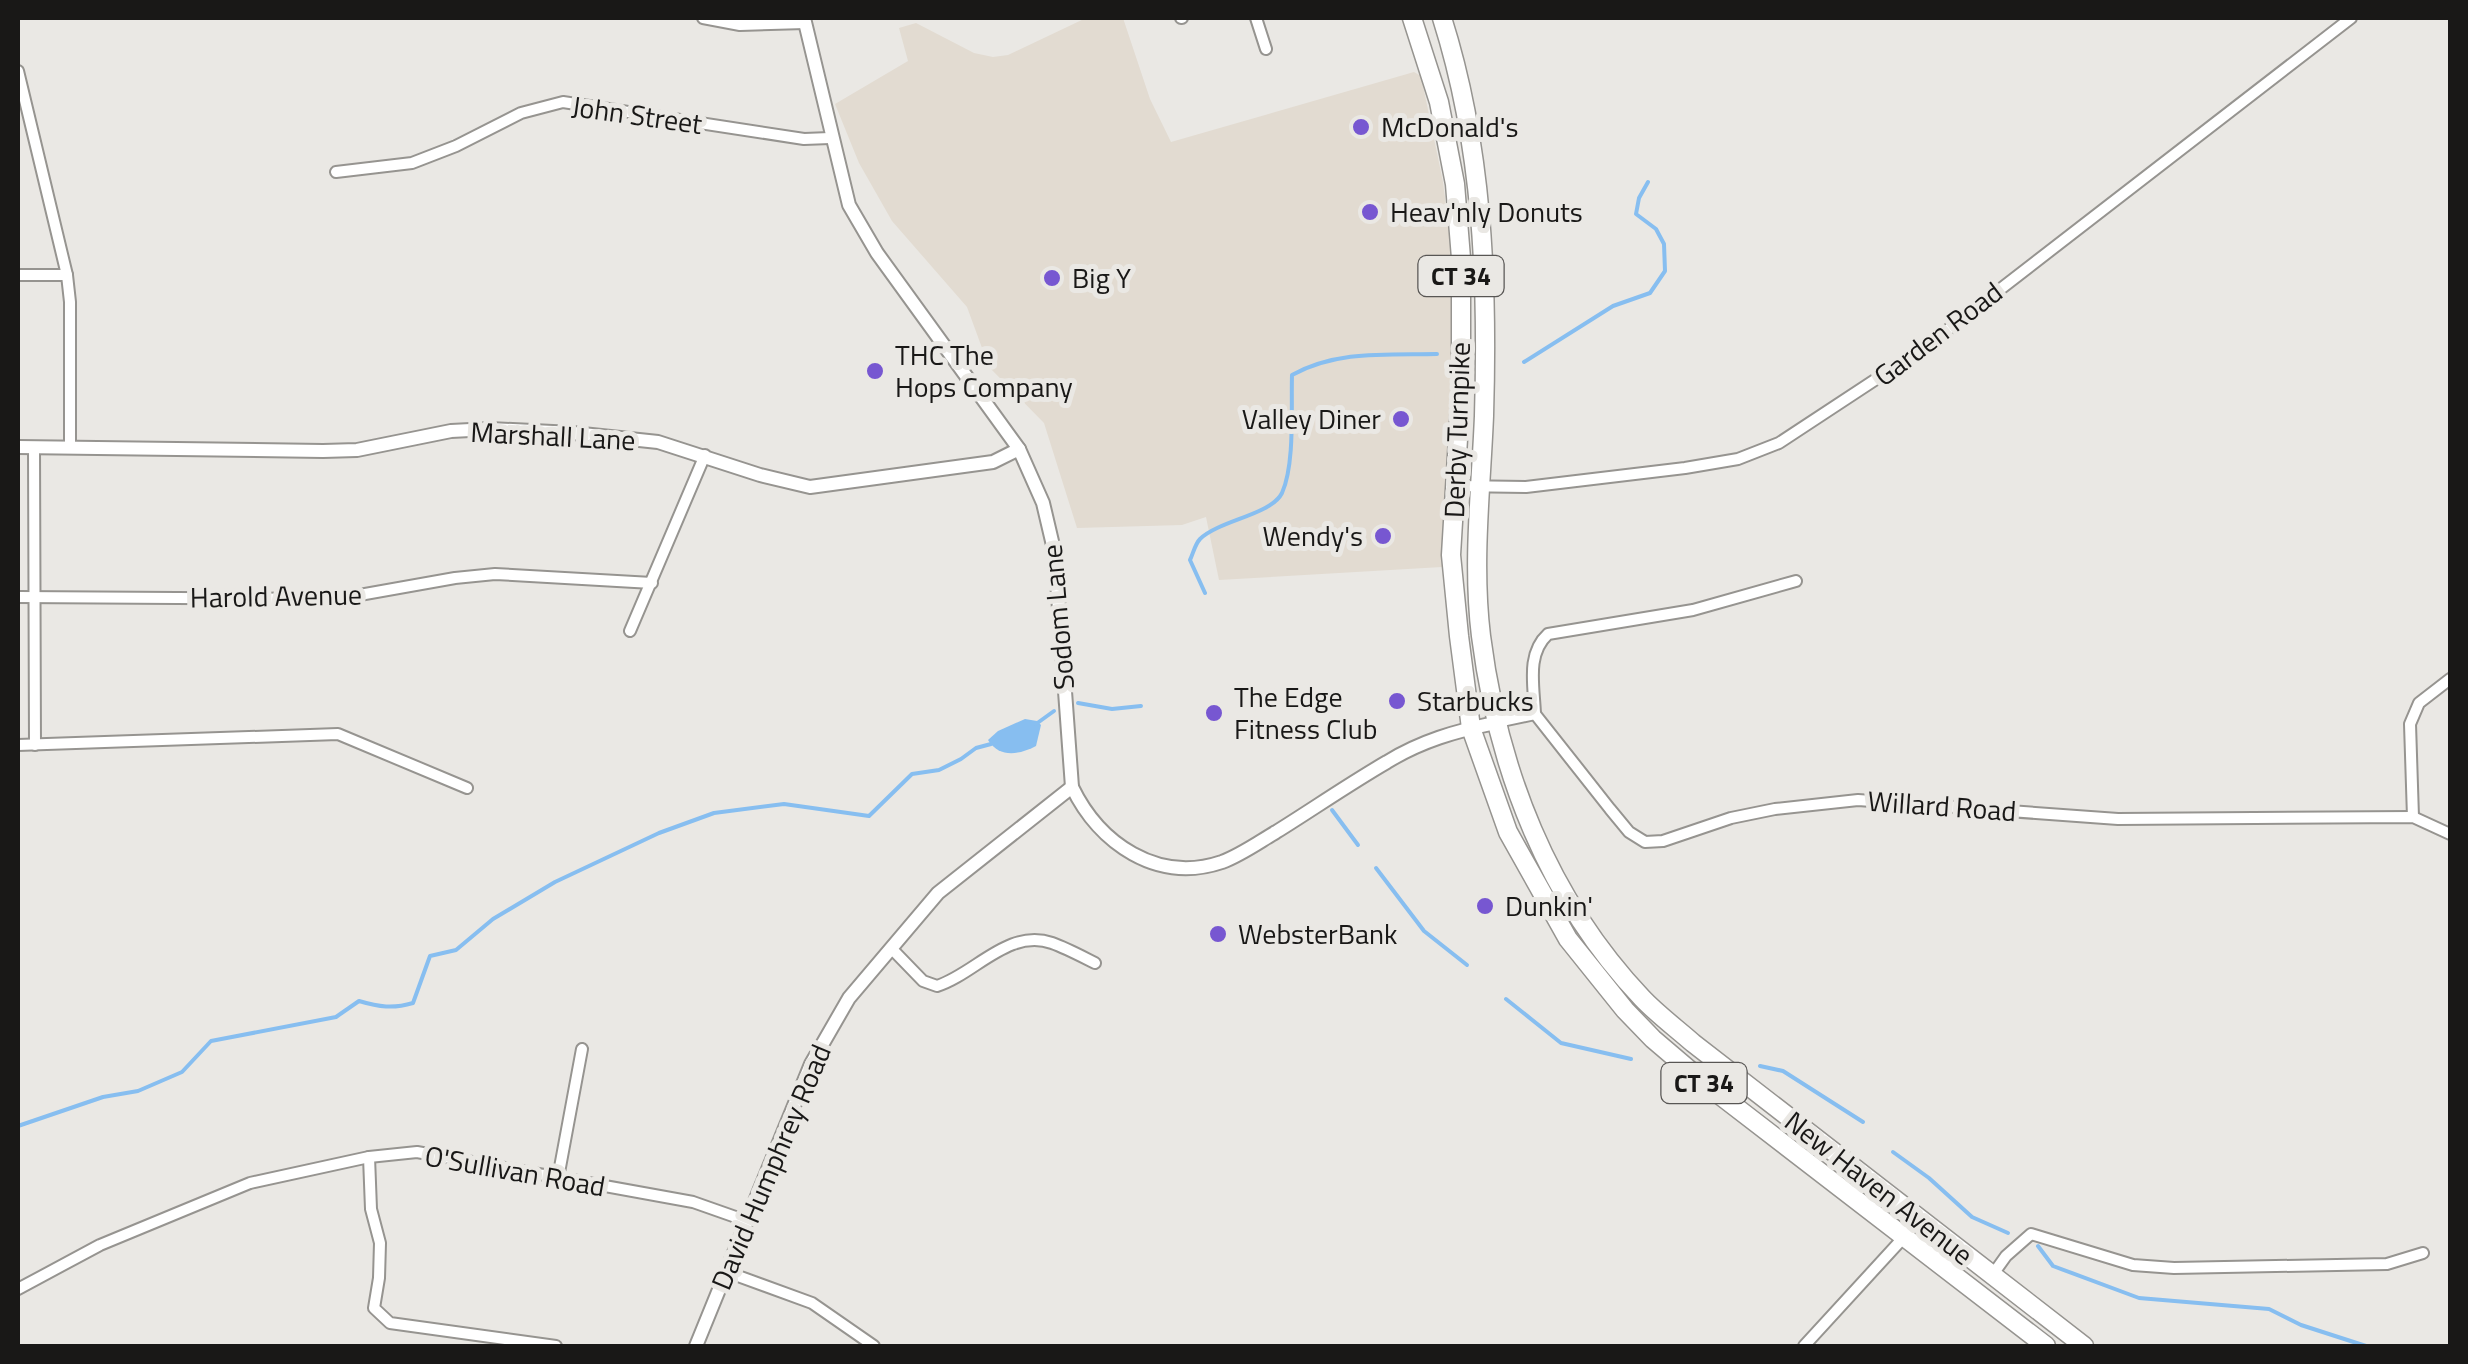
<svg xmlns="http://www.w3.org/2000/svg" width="2468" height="1364" font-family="'Titillium Web',sans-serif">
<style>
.built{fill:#e2dbd1}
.water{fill:#87bef0}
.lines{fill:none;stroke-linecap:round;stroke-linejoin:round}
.stream{stroke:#87bef0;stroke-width:4}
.minor-casing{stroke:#969490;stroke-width:14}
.tertiary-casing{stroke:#969490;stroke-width:16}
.trunk-casing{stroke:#969490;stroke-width:21}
.minor{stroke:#fff;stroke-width:10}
.tertiary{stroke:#fff;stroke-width:12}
.trunk{stroke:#fff;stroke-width:18}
.poi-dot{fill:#7757d1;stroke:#eae8e4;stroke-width:4}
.labels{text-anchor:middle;stroke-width:10;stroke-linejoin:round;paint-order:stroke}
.shield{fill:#eae8e4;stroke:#585654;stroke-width:2.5}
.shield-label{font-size:25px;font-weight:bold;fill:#191817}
.street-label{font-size:28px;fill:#191817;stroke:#eae8e4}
.poi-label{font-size:28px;fill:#191817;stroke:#eae8e4;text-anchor:start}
</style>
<rect width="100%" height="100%" fill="#eae8e4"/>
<!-- built -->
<path class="built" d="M1086 18H1123L1150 99 1171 142 1414 72 1421 76 1443 182 1453 261 1454 310 1442 567 1219 580 1206 517 1182 525 1077 528 1044 423 989 367 967 307 892 221 859 163 835 104 908 61 899 28 916 23 974 53 993 57 1008 55Z"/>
<!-- water -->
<path class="water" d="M1025 719 1037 721 1041 725 1036 746C1019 755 999 758 988 740L998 731Z"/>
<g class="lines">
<!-- stream -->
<g class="stream">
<path d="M1524 362 1613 306 1650 293 1665 271 1664 244 1656 229 1636 214 1639 198 1648 182"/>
<path d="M1205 593 1190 560C1193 554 1195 544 1200 539 1220 520 1271 515 1282 493 1295 464 1291 408 1292 375 1337 350 1387 355 1437 354"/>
<path d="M1078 703 1112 709 1141 706"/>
<path d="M1036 724 1054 711"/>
<path d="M1332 810 1358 845"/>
<path d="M1376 868 1424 931 1467 965"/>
<path d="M1506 999 1561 1043 1631 1059"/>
<path d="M1760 1066 1783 1071 1863 1122"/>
<path d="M18 1126 103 1097 138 1091 182 1072 211 1041 336 1017 359 1001C379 1007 393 1009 413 1003L430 956 456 950 493 919 555 882 659 833 714 813 784 804 869 816 912 774 939 770 961 759 976 748 991 744"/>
<path d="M1893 1152 1929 1178 1972 1217 2008 1233"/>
<path d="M2038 1246 2053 1266 2139 1298 2269 1309 2301 1325 2366 1346"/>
</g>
<defs>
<g id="minor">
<path d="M703 18 740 25 805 23"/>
<path d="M1181 18H1182"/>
<path d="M1256 18 1266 49"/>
<path d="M18 71 67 275H18"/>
<path d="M336 172 412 163 456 146 521 113 563 102 804 139 830 138"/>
<path d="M67 275 70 302V448"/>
<path d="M34 447 35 745"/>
<path d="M1456 486 1526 487 1685 468 1738 459 1779 443 1928 345 2351 18"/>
<path d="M18 597 337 599 455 578 495 574 652 583"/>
<path d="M630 631 705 455"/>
<path d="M1535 714C1534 686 1526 654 1548 634L1693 610 1796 581"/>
<path d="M1497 722 1535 714 1610 809 1629 832 1645 842 1663 841 1731 818 1775 809 1858 800 2118 819 2413 817 2450 834"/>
<path d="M18 745 338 734 467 788"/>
<path d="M2413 817 2410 724 2419 703 2450 679"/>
<path d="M891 948 923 981 937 986C975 974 1008 928 1052 943 1066 948 1081 956 1095 963"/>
<path d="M369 1157 371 1209 380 1243 379 1278 374 1308 390 1323 556 1346"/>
<path d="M558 1178 582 1049"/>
<path d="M727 1272 812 1303 874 1346"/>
<path d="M1991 1277 2006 1256 2031 1234 2133 1265 2174 1268 2387 1264 2423 1253"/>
<path d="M18 1289 100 1245 250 1183 369 1157 417 1152 693 1202 747 1221"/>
<path d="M1804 1346 1904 1237 1918 1217"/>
</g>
<g id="tertiary">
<path d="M804 18 849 205 877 253 1019 449 1043 503 1055 554 1072 787C1099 843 1157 884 1222 862 1241 855 1259 842 1276 832 1313 809 1349 784 1387 762 1421 741 1456 731 1495 723"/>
<path d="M18 447 323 451 357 450 451 431 490 429 573 433 658 442 760 475 810 487 993 462 1019 449"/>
<path d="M696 1346 811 1064 849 998 938 893 1072 787"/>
</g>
<g id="trunk">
<path d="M1412 18 1439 102 1455 184 1461 258V389L1451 555 1459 636 1471 728 1508 832 1568 939 1625 1010 1653 1039 1707 1085 2046 1346"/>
<path d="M1442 18C1483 147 1488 282 1484 416 1481 489 1472 563 1481 636 1498 770 1548 899 1642 998 1657 1014 1676 1028 1693 1043L2084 1346"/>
</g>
</defs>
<!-- minor casing -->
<use href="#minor" class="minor-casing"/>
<!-- tertiary casing -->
<use href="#tertiary" class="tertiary-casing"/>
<!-- trunk casing -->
<use href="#trunk" class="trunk-casing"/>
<!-- minor -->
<use href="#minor" class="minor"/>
<!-- tertiary -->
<use href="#tertiary" class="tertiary"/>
<!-- trunk -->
<use href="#trunk" class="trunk"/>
</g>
<!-- markers -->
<g class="poi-dot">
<circle cx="1361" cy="127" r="10"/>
<circle cx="1370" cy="212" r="10"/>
<circle cx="1052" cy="278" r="10"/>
<circle cx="875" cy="371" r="10"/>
<circle cx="1401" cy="419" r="10"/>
<circle cx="1383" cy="536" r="10"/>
<circle cx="1397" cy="701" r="10"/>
<circle cx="1214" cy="713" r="10"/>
<circle cx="1485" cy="906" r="10"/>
<circle cx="1218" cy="934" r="10"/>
</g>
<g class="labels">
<!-- shield labels -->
<g class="shield">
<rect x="1418.5" y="256" width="85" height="40" rx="8"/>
<rect x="1661.5" y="1063" width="85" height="40" rx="8"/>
</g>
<g class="shield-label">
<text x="1461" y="285">CT 34</text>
<text x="1704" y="1092">CT 34</text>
</g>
<!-- street labels -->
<g class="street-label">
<text transform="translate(637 115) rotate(8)" y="10">John Street</text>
<text transform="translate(1938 334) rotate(-37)" y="10">Garden Road</text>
<text transform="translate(1457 430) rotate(-88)" y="10">Derby Turnpike</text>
<text transform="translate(553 436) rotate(3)" y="10">Marshall Lane</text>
<text transform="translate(276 596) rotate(-1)" y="10">Harold Avenue</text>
<text transform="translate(1058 617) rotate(-95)" y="10">Sodom Lane</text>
<text transform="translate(1942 806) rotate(4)" y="10">Willard Road</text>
<text transform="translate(771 1167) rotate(-67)" y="10">David Humphrey Road</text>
<text transform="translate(515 1171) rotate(10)" y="10">O'Sullivan Road</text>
<text transform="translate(1879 1188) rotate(38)" y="10">New Haven Avenue</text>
</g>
<!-- poi labels -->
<g class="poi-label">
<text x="1381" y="137">McDonald's</text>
<text x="1390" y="222">Heav'nly Donuts</text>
<text x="1072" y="288">Big Y</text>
<text x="895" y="365">THC The<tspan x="895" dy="32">Hops Company</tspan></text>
<text x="1381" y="429" text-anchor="end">Valley Diner</text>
<text x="1363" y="546" text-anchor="end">Wendy's</text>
<text x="1234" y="707">The Edge<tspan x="1234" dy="32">Fitness Club</tspan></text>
<text x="1417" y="711">Starbucks</text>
<text x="1505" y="916">Dunkin'</text>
<text x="1238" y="944">WebsterBank</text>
</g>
</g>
<!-- border -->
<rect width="2468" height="1364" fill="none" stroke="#191817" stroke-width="40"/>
</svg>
